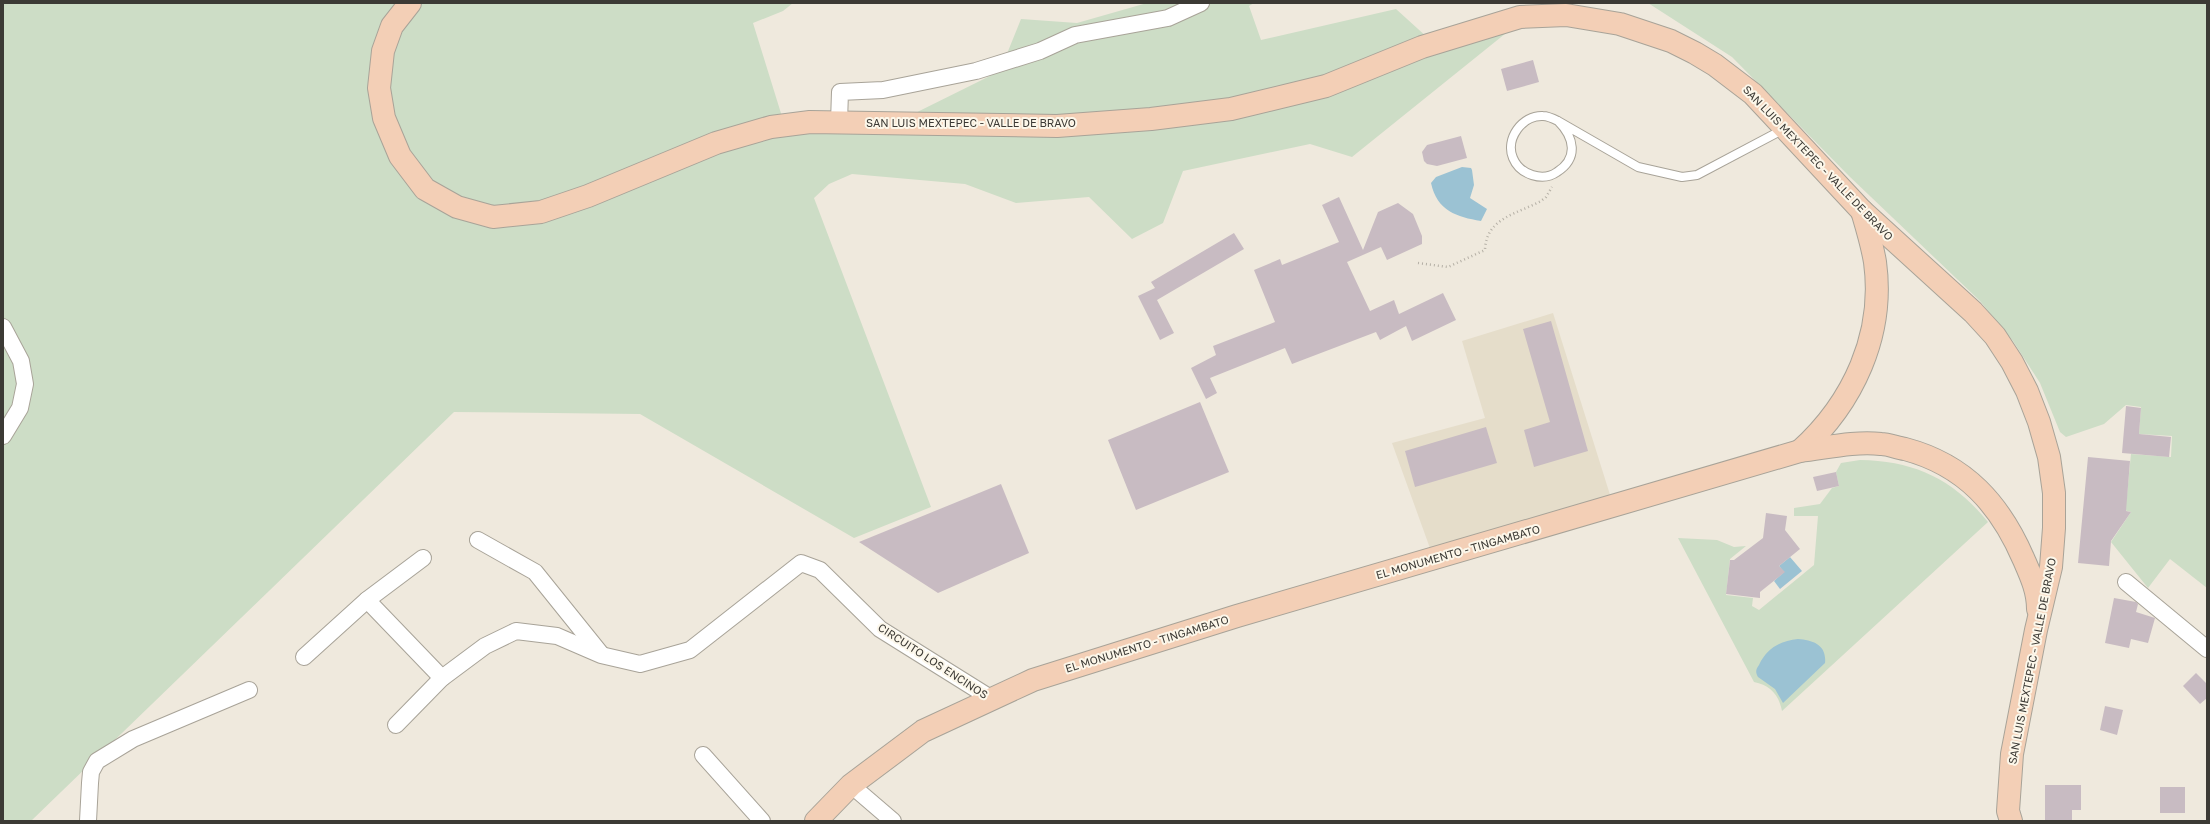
<svg xmlns="http://www.w3.org/2000/svg" width="2210" height="824" font-family="'Golos Text',sans-serif">
<style>
.built{fill:#e5ddca}
.green{fill:#cdddc6}
.water{fill:#9bc2d3}
.building{fill:#c8bbc2}
.lines{fill:none;stroke-linecap:round;stroke-linejoin:round}
.service-casing{stroke:#a8a398;stroke-width:10}
.minor-casing{stroke:#a8a398;stroke-width:18}
.secondary-casing{stroke:#a8a398;stroke-width:24}
.path{stroke:#b5b0a6;stroke-width:2.5;stroke-dasharray:1 3;stroke-linecap:butt}
.service{stroke:#fff;stroke-width:8}
.minor{stroke:#fff;stroke-width:16}
.secondary{stroke:#f3cfb6;stroke-width:22}
.labels{text-anchor:middle;stroke-width:4;stroke-linejoin:round;paint-order:stroke}
.street-label{font-size:11px;fill:#3c3a35;stroke:#fcf7ea}
</style>
<rect width="100%" height="100%" fill="#efe9dd"/>
<!-- built -->
<path class="built" d="M1553 313 1611 498 1431 551 1392 443 1485 418 1462 341Z"/>
<!-- green -->
<g class="green">
<path d="M3 3H793L783 11 753 23 784 123 889 126 1000 71 1021 19 1077 23 1147 3H1254L1249 6 1261 40 1396 9 1439 48 1521 21 1352 157 1310 144 1183 171 1163 223 1132 239 1089 197 1016 203 965 184 852 174 829 184 814 198 931 507 854 538 640 414 454 412 31 821H3Z"/>
<path d="M1648 3H2207V588L2170 559 2148 588 2111 542 2131 512 2120 509 2127 495 2131 454 2171 457 2172 436 2139 434 2141 407 2126 405 2104 424 2066 437 2060 432 2040 383 2013 341 1980 301 1849 176 1732 57Z"/>
<path d="M1860 460C1915 461 1953 479 1988 522L1782 711C1779 695 1770 685 1754 682L1678 538 1717 540 1734 547 1746 546 1730 559 1726 595 1753 598 1752 606 1759 610 1814 565 1818 516H1794V508L1820 504 1832 488 1839 486 1836 472 1841 463Z"/>
</g>
<!-- water -->
<g class="water">
<path d="M1462 167 1471 168 1472 170 1474 185 1470 198 1487 209 1481 221C1457 217 1437 211 1431 183L1436 177Z"/>
<path d="M1790 557 1802 571 1780 589 1774 581 1784 572 1779 566Z"/>
<path d="M1798 639C1813 640 1827 645 1825 663L1783 703 1775 689 1758 677C1755 672 1756 669 1759 665 1767 648 1780 641 1798 639Z"/>
</g>
<!-- building -->
<g class="building">
<path d="M1533 60 1539 82 1507 91 1501 69Z"/>
<path d="M1461 136 1467 158 1437 166 1427 164 1424 161 1422 152 1427 145Z"/>
<path d="M1339 197 1363 250 1378 212 1398 203 1413 214 1422 236V244L1387 260 1381 247 1347 262 1370 311 1394 300 1399 314 1443 293 1456 320 1412 341 1406 326 1380 340 1376 332 1292 364 1285 348 1210 378 1217 393 1206 399 1191 368 1216 355 1213 346 1275 322 1254 270 1280 259 1282 265 1339 242 1322 205Z"/>
<path d="M1234 233 1244 249 1157 300 1174 333 1160 340 1138 296 1155 288 1151 282Z"/>
<path d="M1551 321 1588 451 1534 467 1524 430 1550 422 1523 329Z"/>
<path d="M1200 402 1229 472 1136 510 1108 440Z"/>
<path d="M2126 406 2141 408 2139 434 2171 437 2169 457 2122 453Z"/>
<path d="M1486 427 1497 463 1415 487 1405 451Z"/>
<path d="M2088 457 2130 461 2126 511 2131 512 2111 541 2109 566 2078 563Z"/>
<path d="M1836 472 1839 486 1817 491 1813 477Z"/>
<path d="M1001 484 1029 553 938 593 859 542Z"/>
<path d="M1766 513 1787 516 1785 530 1800 549 1779 566 1785 572 1760 592V598L1726 594 1730 560H1734L1763 538Z"/>
<path d="M2114 598 2136 602 2138 604 2136 612 2155 618 2148 643 2131 639 2129 648 2105 643Z"/>
<path d="M2196 673 2207 684V698L2200 704 2183 686Z"/>
<path d="M2105 706 2123 710 2117 735 2100 730Z"/>
<path d="M2045 785H2081V810H2072V821H2045Z"/>
<rect x="2160" y="787" width="25" height="26"/>
</g>
<g class="lines">
<defs>
<path id="service" d="M1558 121C1574 137 1579 158 1557 172 1543 182 1520 175 1513 158 1505 139 1522 115 1543 116 1548 116 1554 119 1558 121L1638 167 1682 177 1697 175 1784 129"/>
<g id="minor">
<path d="M839 122 840 92 883 90 976 71 1040 51 1075 35 1168 18 1201 3"/>
<path d="M3 327 21 361 25 384 20 408 3 436"/>
<path d="M478 540 535 572 601 654"/>
<path d="M2126 582 2207 649"/>
<path d="M367 600 442 678"/>
<path d="M304 657 367 600 423 558"/>
<path d="M396 725 442 678 485 646 516 631 557 636 601 655 640 664 690 650 801 563 820 570 880 629 992 699"/>
<path d="M703 755 762 821"/>
<path d="M851 785 893 821"/>
<path d="M88 821 90 783 91 772 97 761 133 739 249 690"/>
</g>
<g id="secondary">
<path d="M410 3 392 26 383 51 379 88 384 118 400 156 425 189 457 207 493 217 541 212 588 196 716 143 771 127 810 122 1057 126 1151 119 1231 109 1326 86 1422 47 1520 17 1566 15 1620 24 1671 41 1695 53 1715 65 1753 94 1862 211 1973 312 1995 336 2012 362 2027 391 2039 422 2049 457 2054 493V528L2051 567 2036 630 2012 754 2008 811 2011 821"/>
<path d="M1800 451C1853 403 1885 335 1875 262 1872 244 1867 228 1862 211"/>
<path d="M816 821 851 785 923 731 1033 680 1237 616 1800 451C1826 448 1854 441 1881 444 1889 444 1897 448 1905 449 1965 465 2000 504 2024 560 2031 576 2038 591 2038 609"/>
</g>
</defs>
<!-- service casing -->
<use href="#service" class="service-casing"/>
<!-- minor casing -->
<use href="#minor" class="minor-casing"/>
<!-- secondary casing -->
<use href="#secondary" class="secondary-casing"/>
<!-- path -->
<path class="path" d="M1418 263 1448 267 1485 250C1486 218 1517 214 1541 201L1546 197 1552 187"/>
<!-- service -->
<use href="#service" class="service"/>
<!-- minor -->
<use href="#minor" class="minor"/>
<!-- secondary -->
<use href="#secondary" class="secondary"/>
</g>
<g class="labels">
<!-- street labels -->
<g class="street-label">
<text x="971" y="127">SAN LUIS MEXTEPEC - VALLE DE BRAVO</text>
<text transform="translate(1818 163) rotate(46)" y="4">SAN LUIS MEXTEPEC - VALLE DE BRAVO</text>
<text transform="translate(1458 552) rotate(-16)" y="4">EL MONUMENTO - TINGAMBATO</text>
<text transform="translate(1147 644) rotate(-17)" y="4">EL MONUMENTO - TINGAMBATO</text>
<text transform="translate(933 661) rotate(33)" y="4">CIRCUITO LOS ENCINOS</text>
<text transform="translate(2032 661) rotate(-79)" y="4">SAN LUIS MEXTEPEC - VALLE DE BRAVO</text>
</g>
</g>
<!-- border -->
<rect width="2210" height="824" fill="none" stroke="#3c3a35" stroke-width="8"/>
</svg>
